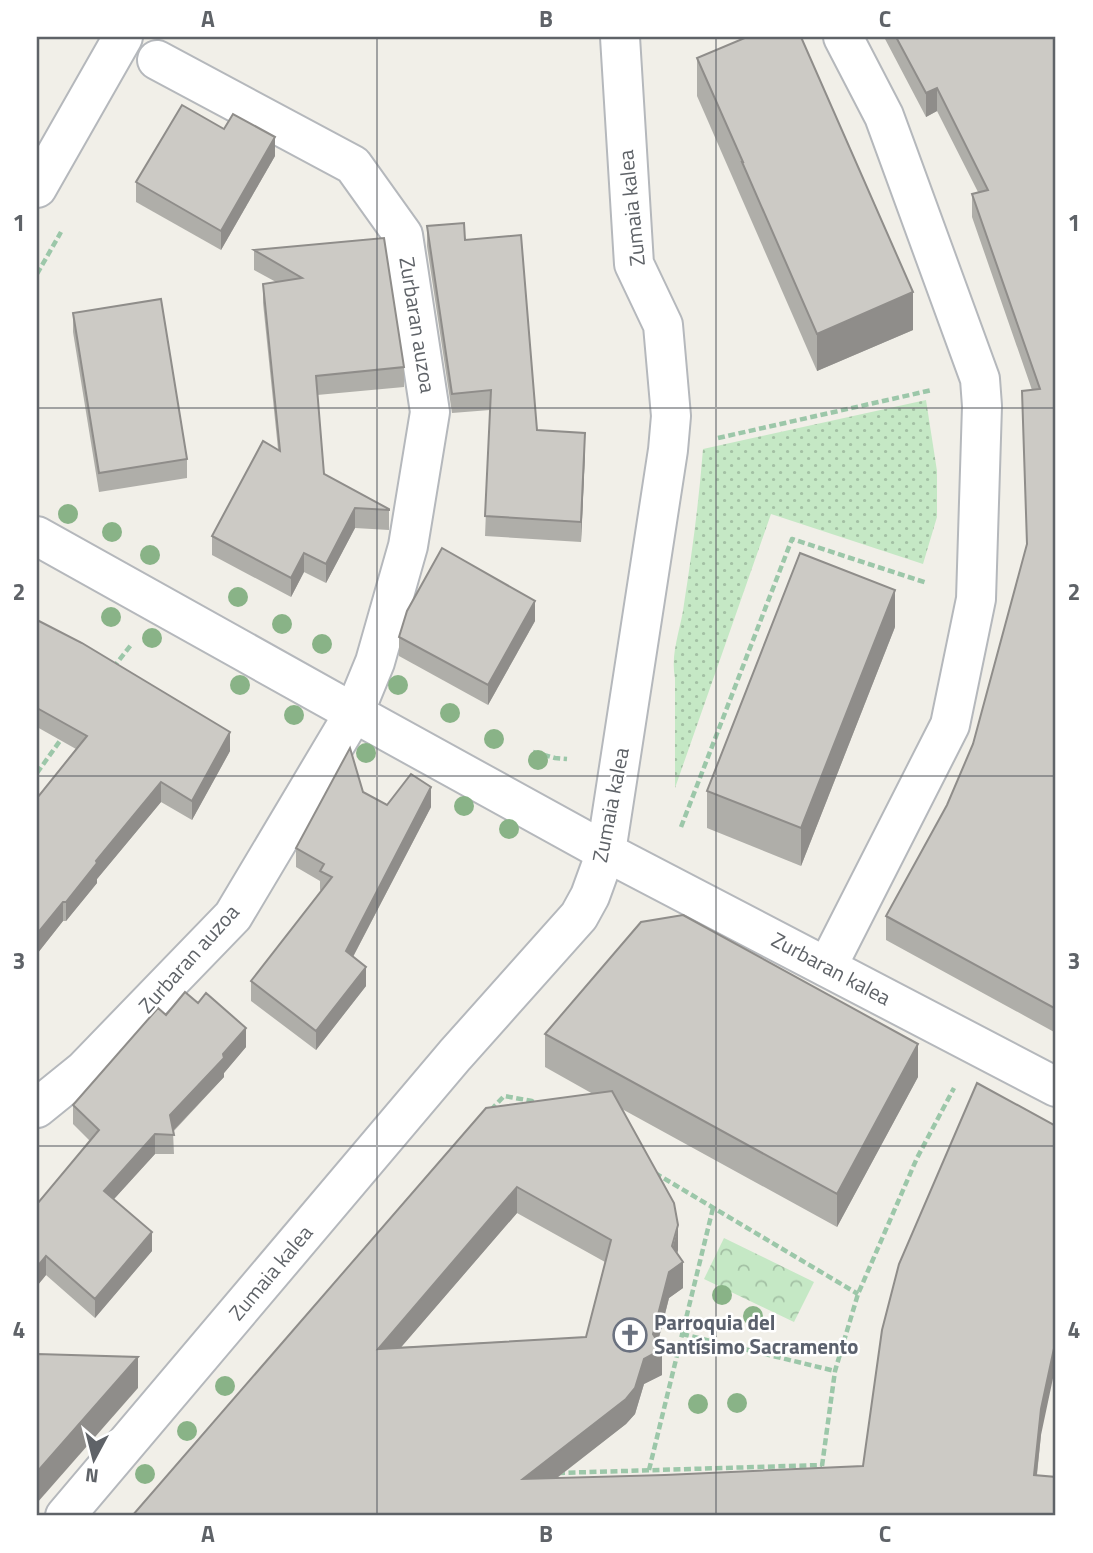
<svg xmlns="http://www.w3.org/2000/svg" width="1093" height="1553" font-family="'Titillium Web',sans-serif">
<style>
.grass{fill:url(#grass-dots)}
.park{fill:url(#park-crowns)}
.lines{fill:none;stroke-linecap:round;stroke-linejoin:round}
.pedestrian-casing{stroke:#b5b8bc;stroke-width:42}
.minor-casing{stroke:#b5b8bc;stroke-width:42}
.path{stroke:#9cc7a9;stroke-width:4.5;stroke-dasharray:7 3.5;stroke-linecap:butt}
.pedestrian{stroke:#fff;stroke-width:38}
.minor{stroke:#fff;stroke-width:38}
.tree{fill:#89b387}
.wall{fill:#afaea9;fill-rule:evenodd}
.shaded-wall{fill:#8f8d8a}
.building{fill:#cccac5;stroke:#8f8d8a;stroke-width:2;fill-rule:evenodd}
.grid{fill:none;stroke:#5f6368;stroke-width:2;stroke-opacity:0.55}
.labels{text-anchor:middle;stroke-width:5;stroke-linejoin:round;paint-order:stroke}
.street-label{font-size:21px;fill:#5f6368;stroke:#fff}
.worship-label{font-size:21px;font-weight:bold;fill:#5b616d;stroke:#fff;text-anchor:start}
.neatline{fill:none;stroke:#5f6368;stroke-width:2.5}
.grid-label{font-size:23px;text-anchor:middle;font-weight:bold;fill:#5f6368}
</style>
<defs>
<pattern id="grass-dots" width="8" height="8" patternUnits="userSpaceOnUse" patternTransform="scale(1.75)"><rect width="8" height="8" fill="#c5e8c5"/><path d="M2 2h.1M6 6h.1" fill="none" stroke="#a3c0a4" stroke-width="1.8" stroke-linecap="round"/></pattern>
<pattern id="park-crowns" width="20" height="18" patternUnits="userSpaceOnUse" patternTransform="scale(1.75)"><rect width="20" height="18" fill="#c5e8c5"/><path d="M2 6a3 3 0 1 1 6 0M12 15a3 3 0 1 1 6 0" fill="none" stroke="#a3c0a4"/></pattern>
</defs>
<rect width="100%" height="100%" fill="#f1efe8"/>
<!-- grass -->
<path class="grass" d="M926 400 937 471V517L923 564 771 514 675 788V678C670 653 681 629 684 604 692 553 699 501 703 449Z"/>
<!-- park -->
<path class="park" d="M724 1238 814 1282 794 1322 704 1279Z"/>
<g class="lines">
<defs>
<g id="pedestrian">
<path d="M37 536 354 713 606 852"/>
<path d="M37 1108 84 1070 233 916 354 713 375 662 408 546 430 412 403 235 353 165 157 60"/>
</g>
<g id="minor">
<path d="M37 188 123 37"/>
<path d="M606 852 1056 1087"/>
<path d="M827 967 950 725 976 599 982 406 980 379 895 146 884 116 843 37"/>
<path d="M65 1516 455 1055 579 916 590 896 606 852 668 450 671 416 663 325 634 264 620 37"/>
</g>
</defs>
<!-- pedestrian casing -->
<use href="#pedestrian" class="pedestrian-casing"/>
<!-- minor casing -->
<use href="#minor" class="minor-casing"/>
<!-- path -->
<g class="path">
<path d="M37 274 61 232"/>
<path d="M718 438 932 390"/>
<path d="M113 668 131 645"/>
<path d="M533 752 555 758 567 759"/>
<path d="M37 773 62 738"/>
<path d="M681 827 792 539 927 583"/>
<path d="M491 1110 504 1096 532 1101 538 1105"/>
<path d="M655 1173 858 1294"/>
<path d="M682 1334 835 1371"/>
<path d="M822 1466 835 1371 858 1294 917 1158 954 1088"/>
<path d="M649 1470 713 1208"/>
<path d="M558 1473 822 1465"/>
</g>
<!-- pedestrian -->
<use href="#pedestrian" class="pedestrian"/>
<!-- minor -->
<use href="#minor" class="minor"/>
</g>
<!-- trees -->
<g class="tree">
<circle cx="68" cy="514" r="10"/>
<circle cx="112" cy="532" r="10"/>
<circle cx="150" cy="555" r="10"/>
<circle cx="238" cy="597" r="10"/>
<circle cx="111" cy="617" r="10"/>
<circle cx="282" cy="624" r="10"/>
<circle cx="152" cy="638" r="10"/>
<circle cx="322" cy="644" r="10"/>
<circle cx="240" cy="685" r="10"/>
<circle cx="398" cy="685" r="10"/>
<circle cx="450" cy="713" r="10"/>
<circle cx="294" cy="715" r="10"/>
<circle cx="494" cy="739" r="10"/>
<circle cx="366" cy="753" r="10"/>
<circle cx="538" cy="760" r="10"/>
<circle cx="464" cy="806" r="10"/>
<circle cx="509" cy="829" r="10"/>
<circle cx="722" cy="1295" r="10"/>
<circle cx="753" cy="1316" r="10"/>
<circle cx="225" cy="1386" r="10"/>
<circle cx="737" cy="1403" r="10"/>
<circle cx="698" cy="1404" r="10"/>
<circle cx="187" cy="1431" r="10"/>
<circle cx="145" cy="1474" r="10"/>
</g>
<!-- wall -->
<g class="wall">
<path d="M884 37H1056V1033L886 940V916L947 805 973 744 1027 546 1022 391 1032 390 972 217V194L978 192 937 111 926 117Z"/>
<path d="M697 58 913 330 817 371 697 96Z"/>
<path d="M275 156 221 250 136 202V182Z"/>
<path d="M427 226 465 240 537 430 585 452 581 542 485 536 490 410 452 413 427 246Z"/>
<path d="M384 238 404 367V387L317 395 324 474 389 509V530L355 528 326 583 304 572 291 597 212 555V536L278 449 263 303V284L276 282 254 270V250Z"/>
<path d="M73 313 187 459V478L99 492 73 332Z"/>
<path d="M37 620 230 751 192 820 161 802 97 879V883L66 921H63L37 954V798L76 749 37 727Z"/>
<path d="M535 621 488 705 399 656V637Z"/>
<path d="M895 627 801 866 707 828V791Z"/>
<path d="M363 792 387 805 431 807 353 957 366 986 316 1050 251 1001V981L321 891 320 890V881L296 867V848Z"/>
<path d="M198 1003 246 1047 224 1073V1077L173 1132 174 1154H155L114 1199 152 1251 95 1318 46 1275 37 1286V1204L90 1141 73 1124V1105L166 1015Z"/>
<path d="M545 1034 918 1077 837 1227 622 1109 678 1250 677 1253 683 1288 669 1298 658 1342 662 1375 644 1384 635 1414 626 1424 557 1478 665 1475 863 1466 1041 1435 1037 1475 132 1516 593 1094 545 1067ZM517 1213 605 1262 586 1337 401 1347Z"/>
</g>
<!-- shaded-wall -->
<g class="shaded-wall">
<path d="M937 88V111L926 117V93Z"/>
<path d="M275 137V156L221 250V231Z"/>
<path d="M913 292V330L817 371V334Z"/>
<path d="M585 433V452L581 542V522Z"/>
<path d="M355 508V528L326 583V564Z"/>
<path d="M304 553V572L291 597V578Z"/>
<path d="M895 590V627L801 866V828Z"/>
<path d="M535 601V621L488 705V685Z"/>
<path d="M230 732V751L192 820V801Z"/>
<path d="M161 782V802L97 879V883L66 921V902L96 861Z"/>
<path d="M431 787V807L346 970V951Z"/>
<path d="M63 902V921L37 954V934Z"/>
<path d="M366 967V986L316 1050V1031Z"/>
<path d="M246 1028V1047L224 1073V1077L170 1134V1115Z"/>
<path d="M918 1044V1077L837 1227V1194Z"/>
<path d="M155 1134V1154L104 1210V1191Z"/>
<path d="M517 1187V1213L378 1374V1349Z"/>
<path d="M678 1225V1250L673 1270 683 1262V1288L669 1298 655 1353 662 1349V1375L644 1384 635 1414 626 1424 523 1504V1479L644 1359 653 1334Z"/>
<path d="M152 1232V1251L95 1318V1299Z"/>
<path d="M46 1256V1275L37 1286V1267Z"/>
<path d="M1056 1339V1364L1041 1435 1034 1500V1475L1041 1409Z"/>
<path d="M138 1357V1388L37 1503V1472Z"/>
</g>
<!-- building -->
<g class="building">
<path d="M747 37H801L913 292 817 334 742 162H743L697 58Z"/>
<path d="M896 37H1056V1009L886 916 947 805 973 744 1027 544 1022 391 1040 389 972 194 988 190 937 88 926 93Z"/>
<path d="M182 105 224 129 233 114 275 137 221 231 136 182Z"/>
<path d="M464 223 465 240 521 235 537 430 585 433 581 522 485 516 491 390 452 394 427 226Z"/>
<path d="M384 238 404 367 316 376 324 474 389 509V510L355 508 326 564 304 553 291 578 212 536 263 441 280 451 263 284 302 278 254 250Z"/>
<path d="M161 299 187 459 99 473 73 313Z"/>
<path d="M442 548 535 601 488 685 399 637 407 611Z"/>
<path d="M800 553 895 590 801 828 707 791Z"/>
<path d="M37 620 82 643 230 732 192 801 161 782 96 861 97 863 66 902H63L37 934V798L87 736 37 708Z"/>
<path d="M350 748 363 792 387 805 411 774 431 787 346 951 366 967 316 1031 251 981 332 877 320 871 324 864 296 848Z"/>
<path d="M683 915 918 1044 837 1194 545 1034 641 922Z"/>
<path d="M185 992 198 1003 206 993 246 1028 223 1054 224 1058 170 1115 174 1135 155 1134 104 1191 152 1232 95 1299 46 1256 37 1267V1204L99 1130 73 1105 158 1008 166 1015Z"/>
<path d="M977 1083 1056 1126V1339L1041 1409 1034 1475 1056 1477V1516H132L486 1108 612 1091 674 1203 678 1225 672 1246 683 1262 669 1272 653 1334 662 1349 644 1359 635 1388 626 1399 523 1479 665 1475 863 1466 882 1330 899 1264ZM517 1187 611 1240 586 1337 378 1349Z"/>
<path d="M37 1354 138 1357 37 1472Z"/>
</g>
<!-- grid -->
<path class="grid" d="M377 37V1516M716 37V1516M37 408H1056M37 776H1056M37 1146H1056"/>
<!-- icons -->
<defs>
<symbol id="church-ring" viewBox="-11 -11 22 22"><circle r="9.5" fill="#fff" stroke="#6b7280" stroke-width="1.5"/><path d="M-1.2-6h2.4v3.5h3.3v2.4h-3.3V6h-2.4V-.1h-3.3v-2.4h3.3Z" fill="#6b7280"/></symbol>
</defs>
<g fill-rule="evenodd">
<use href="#church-ring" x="611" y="1316" width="38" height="38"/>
</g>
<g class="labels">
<!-- street labels -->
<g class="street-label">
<text transform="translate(632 208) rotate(-96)" y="7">Zumaia kalea</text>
<text transform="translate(417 325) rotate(81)" y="7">Zurbaran auzoa</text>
<text transform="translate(611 805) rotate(-79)" y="7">Zumaia kalea</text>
<text transform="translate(189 959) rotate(-48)" y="7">Zurbaran auzoa</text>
<text transform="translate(831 969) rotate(28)" y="7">Zurbaran kalea</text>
<text transform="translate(271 1273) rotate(-50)" y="7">Zumaia kalea</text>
</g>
<!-- worship labels -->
<g class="worship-label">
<text x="654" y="1330">Parroquia del<tspan x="654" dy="24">Santísimo Sacramento</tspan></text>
</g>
</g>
<!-- border -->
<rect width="1093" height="1553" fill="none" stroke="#ffffff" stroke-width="77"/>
<!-- north arrow -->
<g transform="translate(94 1459) rotate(187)" stroke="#ffffff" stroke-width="5" paint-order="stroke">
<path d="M0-5L12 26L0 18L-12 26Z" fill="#5f6368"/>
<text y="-10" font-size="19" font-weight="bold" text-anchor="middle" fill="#5f6368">N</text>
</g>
<rect x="38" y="38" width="1016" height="1476" class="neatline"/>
<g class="grid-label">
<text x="208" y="27">A</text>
<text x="546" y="27">B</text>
<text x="885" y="27">C</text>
<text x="19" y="231">1</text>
<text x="1074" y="231">1</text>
<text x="19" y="600">2</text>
<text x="1074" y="600">2</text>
<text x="19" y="969">3</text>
<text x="1074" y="969">3</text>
<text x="19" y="1338">4</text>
<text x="1074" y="1338">4</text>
<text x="208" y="1542">A</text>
<text x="546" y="1542">B</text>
<text x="885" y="1542">C</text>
</g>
</svg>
